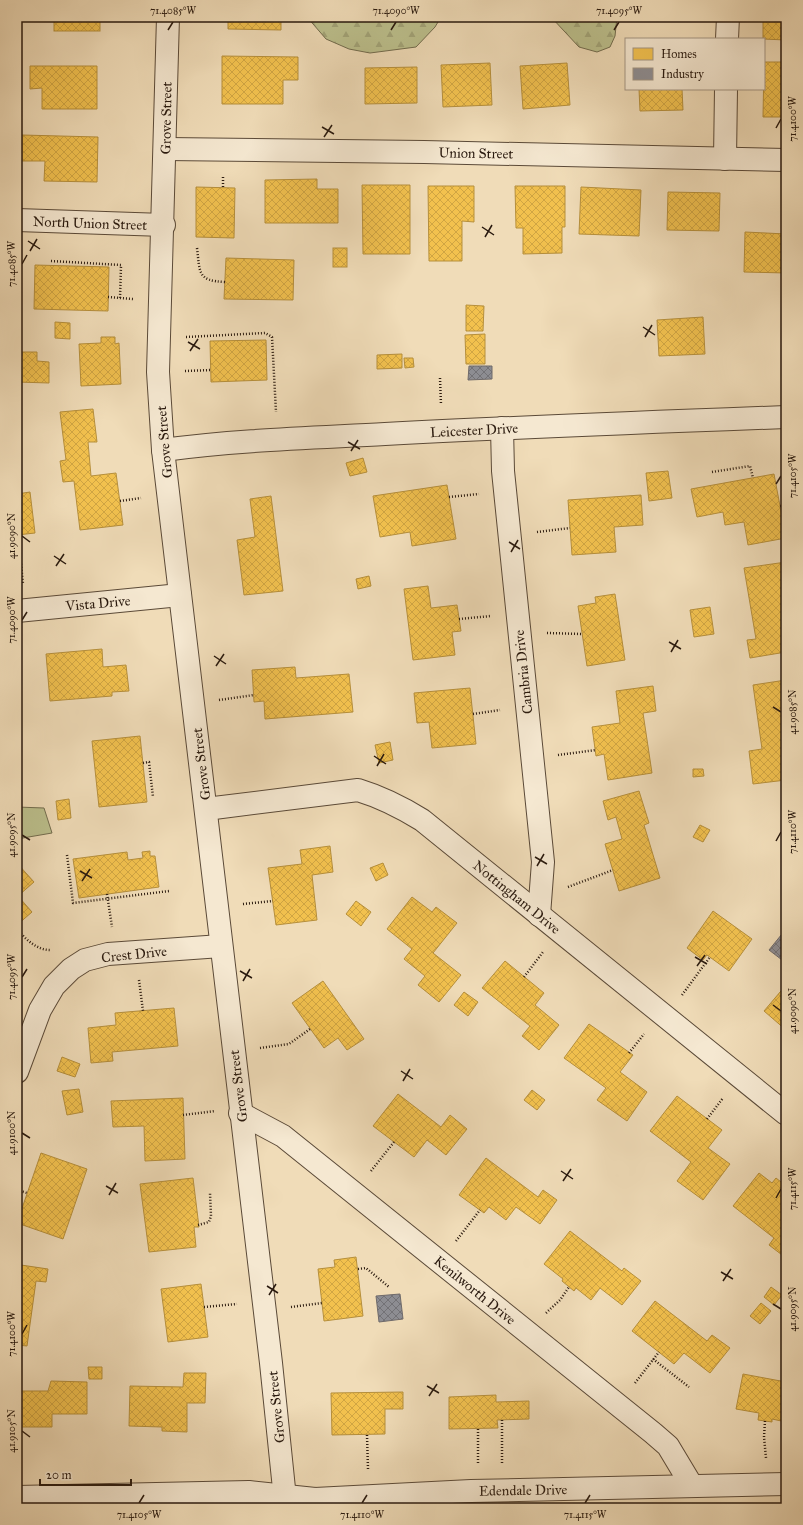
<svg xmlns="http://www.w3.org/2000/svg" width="803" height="1525" font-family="'IM FELL Great Primer',serif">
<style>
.forest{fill:url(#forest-firs);stroke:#726c4e}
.garden{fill:#bcc08d;stroke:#726c4e}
.homes{fill:url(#homes-cross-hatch);stroke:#b68f3b}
.industry{fill:url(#industry-cross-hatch);stroke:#6f6a6a}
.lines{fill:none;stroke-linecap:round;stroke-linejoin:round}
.minor-casing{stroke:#5b4a38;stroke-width:24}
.path{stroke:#29190e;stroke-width:2.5;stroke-dasharray:1 2;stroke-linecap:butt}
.minor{stroke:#f5e8d1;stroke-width:22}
.ticks{fill:none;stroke:#29190e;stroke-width:1.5}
.labels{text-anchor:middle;stroke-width:4;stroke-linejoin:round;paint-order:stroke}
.street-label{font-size:14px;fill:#29190e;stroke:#f5e8d1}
.neatline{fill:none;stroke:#29190e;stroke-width:1.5}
.ticks-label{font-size:10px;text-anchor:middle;fill:#29190e}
</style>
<defs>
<pattern id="forest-firs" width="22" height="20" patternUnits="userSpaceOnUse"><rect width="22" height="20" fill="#bcc08d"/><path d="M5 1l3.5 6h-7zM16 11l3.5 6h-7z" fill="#a2a478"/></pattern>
<pattern id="homes-cross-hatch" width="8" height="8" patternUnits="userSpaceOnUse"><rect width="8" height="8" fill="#f2c14e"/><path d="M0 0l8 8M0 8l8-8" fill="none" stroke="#d0a543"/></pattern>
<pattern id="industry-cross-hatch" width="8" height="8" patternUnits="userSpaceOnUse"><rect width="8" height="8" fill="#8d8d92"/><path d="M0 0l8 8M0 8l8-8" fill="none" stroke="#737276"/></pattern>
</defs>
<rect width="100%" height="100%" fill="#f0dcb8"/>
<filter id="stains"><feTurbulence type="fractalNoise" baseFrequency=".005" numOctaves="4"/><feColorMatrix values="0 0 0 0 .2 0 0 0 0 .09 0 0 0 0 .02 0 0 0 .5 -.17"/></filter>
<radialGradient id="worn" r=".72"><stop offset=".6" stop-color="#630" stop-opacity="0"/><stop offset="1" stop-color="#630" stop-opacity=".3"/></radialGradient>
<!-- forest -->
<g class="forest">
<path d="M307 17H441L435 27 416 47 370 53 349 49 326 39Z"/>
<path d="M551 17H617L615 36 610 47 597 52 579 47Z"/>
</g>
<!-- garden -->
<path class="garden" d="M17 807 44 808 52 833 17 839Z"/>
<!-- homes -->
<g class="homes">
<rect x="54" y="17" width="46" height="14"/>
<path d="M228 17H281V30L228 29Z"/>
<path d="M646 17H686V19L646 20Z"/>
<path d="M763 17H786V40L763 39Z"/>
<path d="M222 56 298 57V80H283V104H222Z"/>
<path d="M764 62H786V117H763Z"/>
<path d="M490 63 492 105 443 107 441 65Z"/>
<path d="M567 63 570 105 523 109 520 66Z"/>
<path d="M30 66H97V109H42V88L30 89Z"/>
<path d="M417 67V103L365 104V68Z"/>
<path d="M639 89H682L683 110 640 111Z"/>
<path d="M22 135 98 137 97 182 44 181 45 161H22Z"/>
<path d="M317 179V189H338V223H265V180Z"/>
<path d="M362 185H410V254H363Z"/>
<path d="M428 186H474V222L462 221V261H429Z"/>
<path d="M515 186H565V227H562V253L523 254V228H516Z"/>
<path d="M196 187 235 188 234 238 196 237Z"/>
<path d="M581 187 641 190 639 236 579 234Z"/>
<path d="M668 192 720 193 719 231 667 230Z"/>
<path d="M745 232 786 234V273L744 272Z"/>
<rect x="333" y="248" width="14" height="19"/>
<path d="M226 258 294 260 293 300 224 299Z"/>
<path d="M35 265 109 267 108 311 34 309Z"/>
<path d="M466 305 484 306 483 331H466Z"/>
<path d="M703 317 705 354 659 356 657 320Z"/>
<path d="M55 322 70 323V339L55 338Z"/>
<path d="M485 334V364H466L465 335Z"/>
<path d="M101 337H115V344L119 343 121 384 81 386 79 344 101 343Z"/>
<path d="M266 340 267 380 211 382 210 341Z"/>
<path d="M22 352H37V361L49 362V383L17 382V356H22Z"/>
<path d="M402 354V368L377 369V355Z"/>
<path d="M404 358H413L414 367 405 368Z"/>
<path d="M93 409 97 442H88L91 476 116 473 123 525 80 530 74 481 63 482 60 461 66 460 60 412Z"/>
<path d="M363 458 367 472 350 476 346 463Z"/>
<path d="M668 471 672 498 649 501 646 473Z"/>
<path d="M774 474 786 538 748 545 744 522 725 525 723 512 697 517 691 489Z"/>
<path d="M447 485 456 539 412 546 410 532 380 537 373 496Z"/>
<path d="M30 492 35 533 17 535V494Z"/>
<path d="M641 495 643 525 614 527 616 552 572 555 568 500Z"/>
<path d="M271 496 283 591 244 595 237 540 255 537 250 499Z"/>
<path d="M786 562V626L782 627 786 652 750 658 747 640 756 639 744 568Z"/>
<path d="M369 576 371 586 358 589 356 579Z"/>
<path d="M428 586 431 608 457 605 461 631 452 632 455 655 413 660 404 589Z"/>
<path d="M615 594 625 660 587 666 578 606 596 603 595 597Z"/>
<path d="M710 607 714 634 694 637 690 610Z"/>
<path d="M102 649 103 667 126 665 129 691 112 692V696L50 701 46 654Z"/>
<path d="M295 667 296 678 349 674 353 712 265 719 264 701 254 702 252 670Z"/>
<path d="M786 680V780L753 784 749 751 762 749 753 685Z"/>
<path d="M653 686 656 711 643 713 652 773 608 780 604 754 596 756 592 727 620 723 616 691Z"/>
<path d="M470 688 476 744 432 748 429 722 417 723 414 693Z"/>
<path d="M140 736 147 802 99 807 92 741Z"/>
<path d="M390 742 393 760 379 763 375 745Z"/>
<path d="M693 769H703L704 776 693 777Z"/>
<path d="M639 791 649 823 644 825 660 878 619 891 605 844 622 839 616 817 608 820 603 801Z"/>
<path d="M69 799 71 818 58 820 56 801Z"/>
<path d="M700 825 710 830 703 842 693 837Z"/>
<path d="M330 846 333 872 312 875 317 920 276 925 268 868 302 864 300 850Z"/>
<path d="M150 851V856H155L159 887 79 898 73 859 127 852 128 860 143 858 142 852Z"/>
<path d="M17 863 34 882 18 896 32 912 17 925Z"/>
<path d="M383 863 388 875 376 881 370 868Z"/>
<path d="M412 897 432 912 436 907 457 923 433 953 461 975 439 1002 418 985 425 976 404 959 412 949 387 929Z"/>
<path d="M356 901 371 912 361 926 346 914Z"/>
<path d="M713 911 752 939 729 971 707 955 703 960 687 948Z"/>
<path d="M505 961 544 993 535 1005 559 1025 539 1050 522 1036 530 1026 482 988Z"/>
<path d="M323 981 364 1039 347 1050 338 1038 324 1048 292 1003Z"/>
<path d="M786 985V1030L764 1011Z"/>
<path d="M464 992 478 1002 468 1016 454 1005Z"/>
<path d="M174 1008 178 1046 112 1052 113 1061 91 1063 88 1028 116 1025 115 1013Z"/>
<path d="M589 1024 633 1055 620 1072 647 1092 627 1121 597 1100 606 1088 564 1058Z"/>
<path d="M62 1057 80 1064 75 1077 57 1071Z"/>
<path d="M79 1089 83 1112 67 1115 62 1091Z"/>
<path d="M532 1090 545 1100 537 1110 524 1100Z"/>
<path d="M398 1094 441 1127 450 1115 467 1129 446 1155 427 1140 414 1157 373 1126Z"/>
<path d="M677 1096 722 1130 708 1148 730 1164 703 1200 677 1181 691 1162 650 1131Z"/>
<path d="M183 1098 185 1159 145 1161 144 1126 113 1127 111 1101Z"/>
<path d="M41 1153 87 1169 63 1239 17 1223Z"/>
<path d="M486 1158 538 1197 543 1190 557 1200 540 1224 516 1207 506 1220 489 1207 484 1213 459 1195Z"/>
<path d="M759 1173 772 1183 776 1178 786 1186V1258L769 1245 774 1238 733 1206Z"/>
<path d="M193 1178 199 1227H194L196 1247 149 1252 140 1184Z"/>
<path d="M570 1231 622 1271 624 1268 641 1281 622 1305 600 1288 591 1300 576 1288 574 1291 562 1281 563 1279 544 1264Z"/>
<path d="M356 1257 363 1316 324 1321 318 1269 335 1267 334 1260Z"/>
<path d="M21 1265 48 1269 46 1282 36 1281 27 1346 17 1345V1289Z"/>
<path d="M201 1284 208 1337 168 1342 161 1289Z"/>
<path d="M771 1287 782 1295 774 1305 764 1297Z"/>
<path d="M655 1301 707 1341 712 1335 730 1348 710 1373 684 1353 674 1364 632 1331Z"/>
<path d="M761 1303 771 1311 760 1324 750 1316Z"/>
<path d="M88 1367H102V1379H89Z"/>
<path d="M184 1373H206L205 1403H187V1432L162 1431V1427L129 1426 130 1386 183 1387Z"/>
<path d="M743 1374 786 1382V1422L772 1419V1422L758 1420 759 1413 736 1409Z"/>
<path d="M51 1381 87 1382V1414H52V1427H17V1391H48Z"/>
<path d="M403 1392V1409H385V1434L332 1435 331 1393Z"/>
<path d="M496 1395V1402L529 1401V1419L497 1420 498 1428 449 1429V1397Z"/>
</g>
<!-- industry -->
<g class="industry">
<path d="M469 366H492V379L468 380Z"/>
<path d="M786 929V963L769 950Z"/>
<path d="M400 1294 403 1319 379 1322 376 1296Z"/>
</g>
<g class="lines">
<defs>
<g id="minor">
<path d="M168 17 158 372 163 450 271 1363 286 1508"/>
<path d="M727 39 728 17"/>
<path d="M166 149 424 152 786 160"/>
<path d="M725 159 726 89"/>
<path d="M17 220 164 225"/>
<path d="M502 428 503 471 543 862 539 915"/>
<path d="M163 450C237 440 311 438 385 434 519 427 652 422 786 417"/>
<path d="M17 611 180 595"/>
<path d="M206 809 358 790C381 797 401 807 422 820L786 1114"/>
<path d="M17 1072 40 1010 54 986 71 969 85 960 108 954 221 946"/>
<path d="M240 1113 283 1136 653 1433 668 1446 692 1486"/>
<path d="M17 1497 249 1492 315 1499 471 1491 786 1484"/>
</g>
</defs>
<!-- minor casing -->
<use href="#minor" class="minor-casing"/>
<!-- path -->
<g class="path">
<path d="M223 187V176"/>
<path d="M197 248C200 272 197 281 225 282"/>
<path d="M51 261 121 265 120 298"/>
<path d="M108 297 133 299"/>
<path d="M186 337 265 333 272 337 276 412"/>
<path d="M185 371 211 370"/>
<path d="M440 378 441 405"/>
<path d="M712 472 750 466 753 478"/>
<path d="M449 497 479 494"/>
<path d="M120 501 141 498"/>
<path d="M780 506H786"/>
<path d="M537 532 570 528"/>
<path d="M18 534 23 584"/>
<path d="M459 619 491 616"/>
<path d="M547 633 582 634"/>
<path d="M219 700 254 695"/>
<path d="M473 714 500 710"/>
<path d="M558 755 596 750"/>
<path d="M143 763 149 762 153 797"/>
<path d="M67 855 73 903 169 891"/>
<path d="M568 887 613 870"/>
<path d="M107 894 112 927"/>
<path d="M243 904 273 901"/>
<path d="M17 929C25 939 37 950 50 950"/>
<path d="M524 977 543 952"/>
<path d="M139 980 143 1011"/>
<path d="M682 995 710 957"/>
<path d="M260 1048 289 1044 310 1029"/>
<path d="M629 1053 644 1034"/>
<path d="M183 1115 215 1111"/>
<path d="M707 1119 723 1098"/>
<path d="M371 1171 394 1142"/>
<path d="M17 1190 27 1193"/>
<path d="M198 1225 209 1222 211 1216 210 1193"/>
<path d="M456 1241 480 1210"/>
<path d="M358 1269 366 1268 389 1287"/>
<path d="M204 1307 237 1304"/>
<path d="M291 1307 322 1303"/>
<path d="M546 1313 560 1300 569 1287"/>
<path d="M653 1359 689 1387"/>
<path d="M635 1383 659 1352"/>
<path d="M502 1420V1463"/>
<path d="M765 1421 764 1437 766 1458"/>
<path d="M478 1429V1464"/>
<path d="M367 1435 368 1469"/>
</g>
<!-- minor -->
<use href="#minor" class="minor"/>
</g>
<!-- ticks -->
<path class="ticks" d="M168 30 173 22M391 30 396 22M614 30 619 22M322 127 334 134M776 128 781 119M324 137 332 125M482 227 494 235M485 237 492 225M28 241 40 249M30 251 37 239M22 264 27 255M643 327 655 335M645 337 652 325M188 342 200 349M190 351 198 339M348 442 360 449M351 451 358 440M776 484 781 476M22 536 30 542M509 542 520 549M511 552 518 540M54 556 66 564M56 566 64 554M22 620 27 612M669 642 681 649M671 652 678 640M214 656 226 664M216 666 224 654M773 707 781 712M374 756 386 764M377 766 384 754M22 835 30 840M776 841 781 832M535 857 547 864M537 866 544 854M80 871 92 878M82 881 90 869M695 957 707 964M697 966 705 955M240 971 252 978M22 977 27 969M243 981 250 969M773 1005 781 1011M401 1071 413 1079M403 1081 410 1069M22 1133 30 1138M561 1171 573 1179M563 1181 571 1169M106 1186 118 1193M109 1195 116 1183M776 1198 781 1189M721 1272 733 1279M723 1281 731 1269M267 1286 278 1293M269 1295 276 1284M773 1304 781 1309M22 1334 27 1325M427 1386 439 1393M429 1396 437 1384M22 1431 30 1437M139 1503 144 1495M362 1503 367 1495M585 1503 590 1495"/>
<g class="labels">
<!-- street labels -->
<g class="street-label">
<text transform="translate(166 118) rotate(-89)" y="5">Grove Street</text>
<text transform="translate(476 153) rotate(1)" y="5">Union Street</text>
<text transform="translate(90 223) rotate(2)" y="5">North Union Street</text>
<text transform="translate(474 430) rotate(-3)" y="5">Leicester Drive</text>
<text transform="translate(164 442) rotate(-95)" y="5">Grove Street</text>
<text transform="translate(98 603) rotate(-5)" y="5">Vista Drive</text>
<text transform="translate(523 672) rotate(-96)" y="5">Cambria Drive</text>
<text transform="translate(201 764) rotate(-97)" y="5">Grove Street</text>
<text transform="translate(517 897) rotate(39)" y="5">Nottingham Drive</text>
<text transform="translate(134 954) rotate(-6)" y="5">Crest Drive</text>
<text transform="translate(238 1086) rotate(-97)" y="5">Grove Street</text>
<text transform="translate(475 1290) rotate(39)" y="5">Kenilworth Drive</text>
<text transform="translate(276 1407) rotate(-96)" y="5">Grove Street</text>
<text transform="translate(523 1490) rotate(-1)" y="5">Edendale Drive</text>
</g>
</g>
<!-- margin -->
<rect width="803" height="1525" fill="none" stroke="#f0dcb8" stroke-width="44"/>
<!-- legend -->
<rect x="625" y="38" width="140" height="52" fill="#f5e8d1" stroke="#a39583"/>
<rect x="633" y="48" width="20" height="12" fill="#f2c14e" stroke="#a39583"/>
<text x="661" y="58" font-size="12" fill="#29190e">Homes</text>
<rect x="633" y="68" width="20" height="12" fill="#8d8d92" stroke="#a39583"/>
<text x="661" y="78" font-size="12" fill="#29190e">Industry</text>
<!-- scale -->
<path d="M40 1479v6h91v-6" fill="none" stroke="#29190e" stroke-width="2"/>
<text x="46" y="1479" font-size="12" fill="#29190e" stroke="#f5e8d1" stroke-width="3" paint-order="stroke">20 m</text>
<rect x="22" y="22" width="759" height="1481" class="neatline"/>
<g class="ticks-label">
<text x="173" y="14">71.4085°W</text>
<text x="396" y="14">71.4090°W</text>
<text x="619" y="14">71.4095°W</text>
<text transform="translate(792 119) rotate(-90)" y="4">71.4100°W</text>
<text transform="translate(11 264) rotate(-90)" y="4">71.4085°W</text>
<text transform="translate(792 476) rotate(-90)" y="4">71.4105°W</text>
<text transform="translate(11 536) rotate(-90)" y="4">41.9090°N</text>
<text transform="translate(11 620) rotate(-90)" y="4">71.4090°W</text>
<text transform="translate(792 712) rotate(-90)" y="4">41.9085°N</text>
<text transform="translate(792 832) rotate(-90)" y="4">71.4110°W</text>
<text transform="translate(11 835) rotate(-90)" y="4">41.9095°N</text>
<text transform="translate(11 977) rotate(-90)" y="4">71.4095°W</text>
<text transform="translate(792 1011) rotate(-90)" y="4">41.9090°N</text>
<text transform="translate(11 1133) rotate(-90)" y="4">41.9100°N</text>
<text transform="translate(792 1189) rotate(-90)" y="4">71.4115°W</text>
<text transform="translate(792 1309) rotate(-90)" y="4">41.9095°N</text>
<text transform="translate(11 1334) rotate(-90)" y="4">71.4100°W</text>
<text transform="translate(11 1431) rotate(-90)" y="4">41.9105°N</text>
<text x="139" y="1518">71.4105°W</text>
<text x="362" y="1518">71.4110°W</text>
<text x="585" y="1518">71.4115°W</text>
</g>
<rect width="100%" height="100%" filter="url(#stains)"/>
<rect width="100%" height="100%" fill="url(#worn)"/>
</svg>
